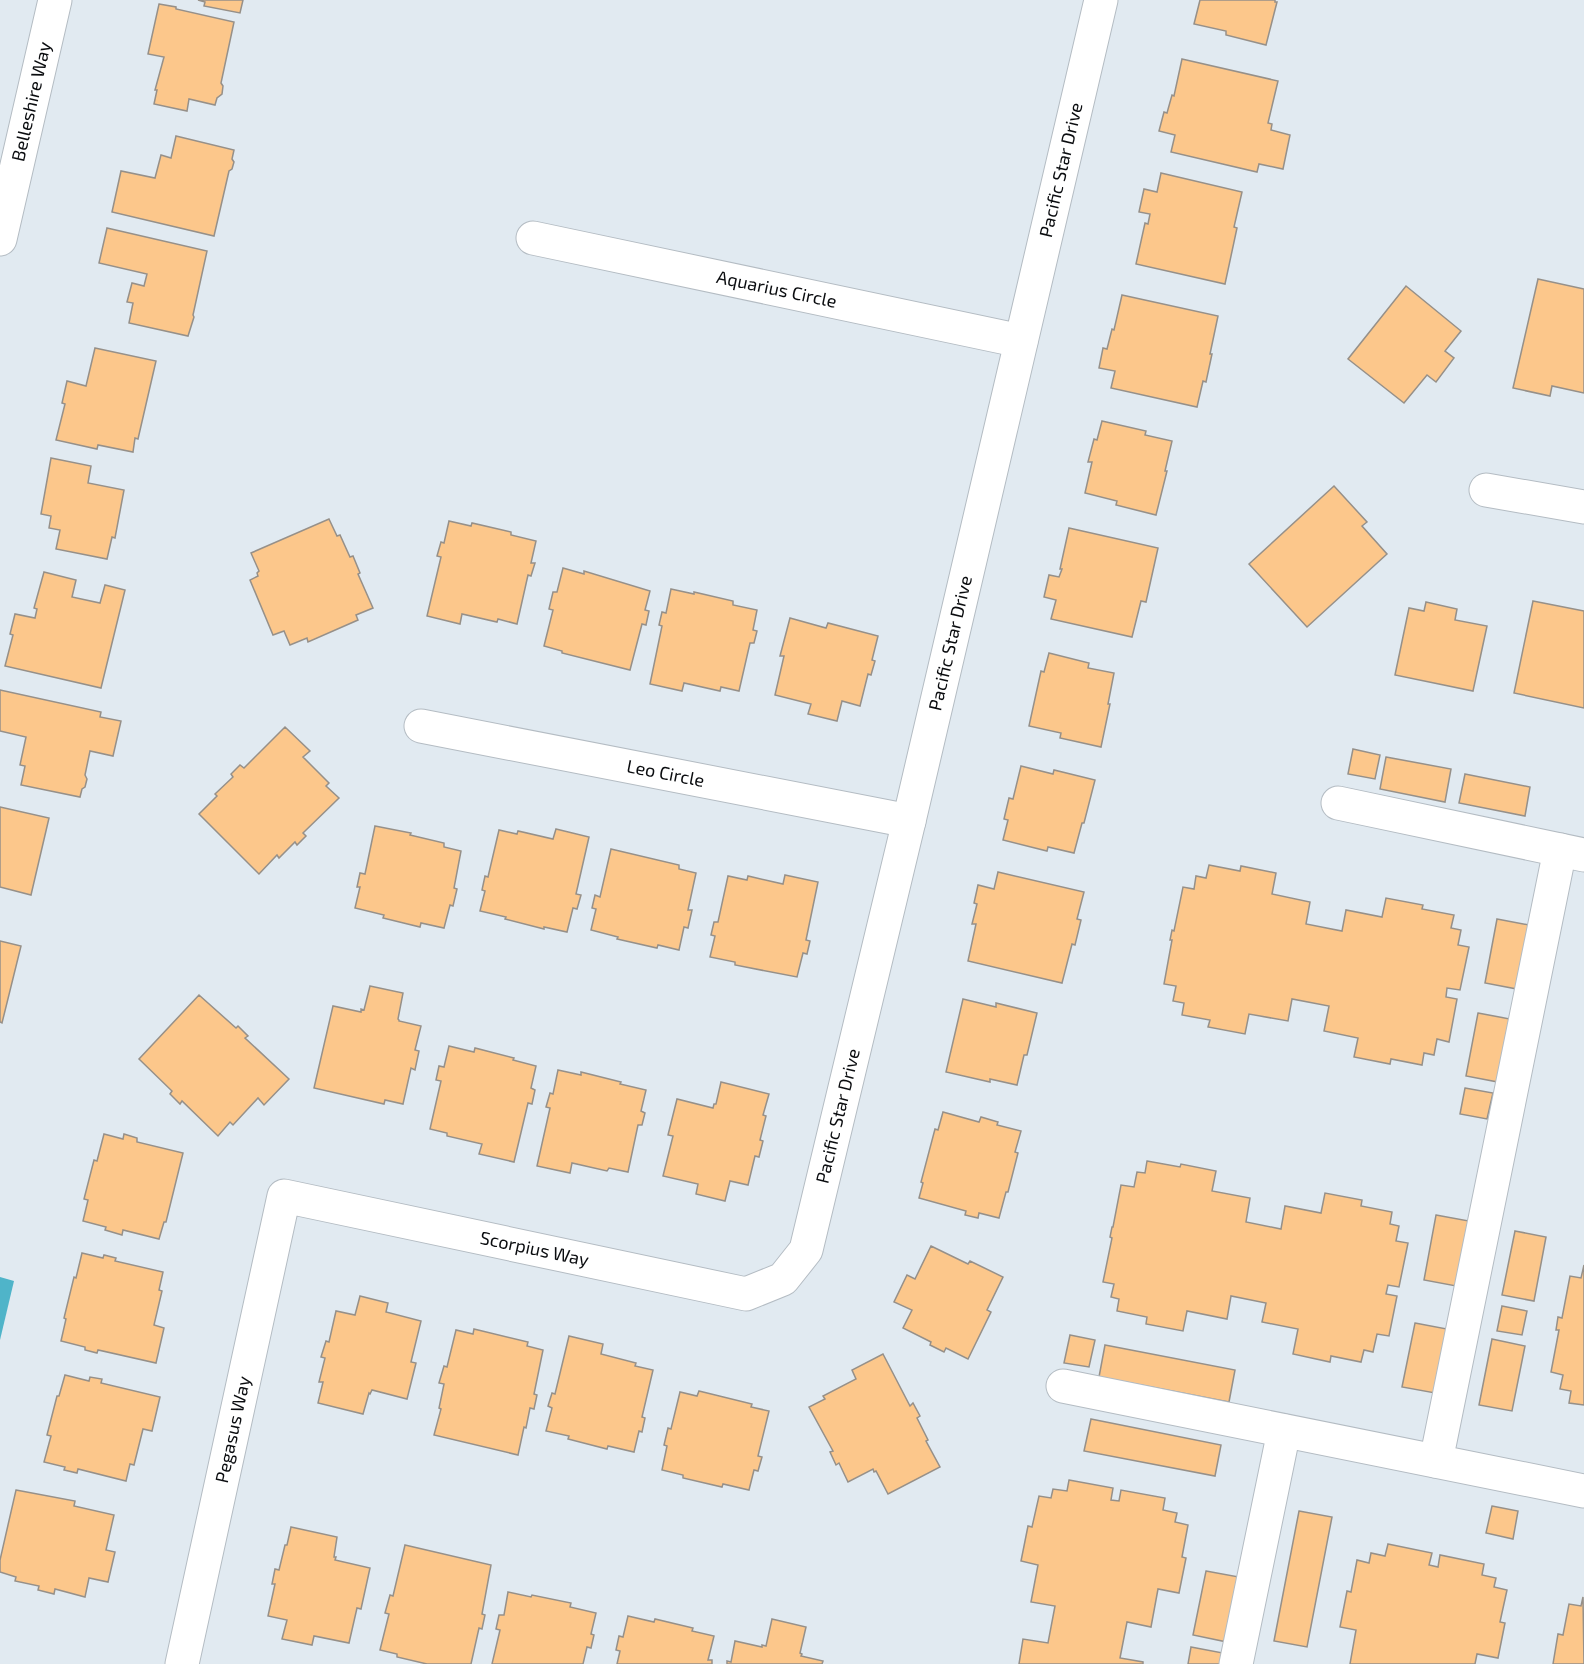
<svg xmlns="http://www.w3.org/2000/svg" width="1584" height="1664" font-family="'Exo 2',sans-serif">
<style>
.water{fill:#4fb4c9}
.building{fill:#fcc78b;stroke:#969089;stroke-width:1.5}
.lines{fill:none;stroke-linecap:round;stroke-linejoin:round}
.minor-casing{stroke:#b4bcc3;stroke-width:35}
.minor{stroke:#fff;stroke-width:33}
.labels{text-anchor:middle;stroke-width:4.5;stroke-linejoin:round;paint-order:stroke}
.street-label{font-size:18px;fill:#0a0c0f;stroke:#fff}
</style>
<rect width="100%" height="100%" fill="#e1eaf1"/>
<!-- water -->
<path class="water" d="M0 1277 14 1281 0 1340Z"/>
<!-- building -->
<g class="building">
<path d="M198 0H243L240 13 204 6 205 2Z"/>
<path d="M1200 0H1275V2H1277L1266 45 1226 35V31L1194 24Z"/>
<path d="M159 4 176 7V9L234 22 221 83 223 86 222 94 217 98 215 105 189 99 187 111 154 104 157 90H155L164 57 148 54Z"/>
<path d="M1182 59 1278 81 1268 123 1272 124 1271 130 1290 135 1283 169 1259 164 1257 172 1171 152 1175 135 1159 131 1164 112 1167 113 1172 95 1174 96Z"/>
<path d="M176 136 234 150 232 159 234 162 232 169 229 171 214 236 112 212 121 171 155 178 161 155 171 158Z"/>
<path d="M1161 173 1242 192 1234 227 1237 228 1225 284 1136 264 1145 223 1148 224 1150 214 1139 212 1144 189 1157 192Z"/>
<path d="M107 228 207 251 193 315 194 317 188 336 129 323 133 303 127 302 132 283 144 286 147 274 99 263Z"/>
<path d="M1538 279 1584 289V393L1552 386 1550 396 1513 388Z"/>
<path d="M1406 286 1461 331 1445 351 1454 358 1436 382 1427 375 1404 403 1348 359Z"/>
<path d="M1122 295 1218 316 1210 354H1212L1206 382 1203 381 1197 407 1111 388 1115 371 1099 368 1103 348 1107 349 1112 329 1114 330Z"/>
<path d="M95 348 156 361 138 439 135 438 133 452 98 445 97 449 56 440 65 404 62 403 67 381 86 386Z"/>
<path d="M1102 421 1146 431 1145 435 1172 441 1165 471H1167L1156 515 1116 505 1117 501 1085 493 1092 462H1088L1094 439 1097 440Z"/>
<path d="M51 458 91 466 88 483 124 490 115 538 112 537 107 559 56 549 60 530 49 528 51 516 41 514Z"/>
<path d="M1334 486 1367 522 1362 526 1387 554 1307 627 1249 564Z"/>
<path d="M329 519 337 536 340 535 350 557 353 556 360 573 358 574 373 608 356 615 358 620 308 642 307 638 290 645 284 631 273 635 250 580 258 576 257 573 259 571 251 553Z"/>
<path d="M449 521 471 526 472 523 511 532V535L536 541 531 563H535L531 576 528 575 517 624 498 619 497 622 462 614 460 624 427 616 441 557 437 556 441 542 444 543Z"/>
<path d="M1069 528 1158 548 1146 602 1141 601 1132 637 1051 619 1056 600 1044 597 1049 575 1059 577 1062 569H1060Z"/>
<path d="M563 568 584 574V571L650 591 645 610 649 611 646 625 642 624 630 670 562 653V651L544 646 553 610 549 609 553 592H557Z"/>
<path d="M44 572 76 580 72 597 100 603 105 585 125 590 101 688 5 666 13 635 10 634 15 614 35 618 37 609 34 608Z"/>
<path d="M671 589 694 594V592L733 601V605L757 610 753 630 757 631 754 643H750L739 691 721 687 720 691 684 683 682 691 650 684 662 626 659 625 662 612 666 613Z"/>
<path d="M1533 601 1584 611V708L1514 693Z"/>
<path d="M1426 602 1457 609 1455 620 1487 626 1473 691 1395 675 1409 608 1424 611Z"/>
<path d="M790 618 826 628 828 623 878 636 872 660 875 661 871 675 868 674 860 706 842 701 837 721 808 714 811 704 775 695 784 656H780Z"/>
<path d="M1049 653 1089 663 1088 668 1114 673 1108 704H1110L1101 747 1060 738 1061 733 1029 726 1041 671 1044 672Z"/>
<path d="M0 690 101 712 100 717 121 721 113 756 90 751 85 775 87 779 85 787 82 789 80 797 21 785 25 766 20 765 26 737 0 731Z"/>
<path d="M285 727 310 751 303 757 329 783 326 786 339 798 303 833 306 836 297 845 295 842 279 858 277 855 259 874 199 814 217 796 215 794 233 777 231 774 240 765 244 768Z"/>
<path d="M1353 749 1380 755 1375 779 1348 774Z"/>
<path d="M1386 757 1451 769 1445 802 1380 789Z"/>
<path d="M1021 766 1053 774 1054 770 1095 780 1084 823H1082L1074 853 1048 847 1047 851 1003 840 1008 820 1004 819 1009 798 1013 799Z"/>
<path d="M1465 774 1530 787 1525 816 1459 803Z"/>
<path d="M0 807 49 818 31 895 0 887Z"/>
<path d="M375 826 411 833 410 835 444 843V847L461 851 454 888 457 889 453 906 450 905 444 928 421 923 420 927 383 918 384 915 355 908 360 887H357L360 873 365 874Z"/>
<path d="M556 829 589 837 576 894 581 895 577 909 573 908 567 932 544 927V929L505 919 506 917 480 911 485 891 482 890 485 876 488 877 499 830 517 834 518 831 553 839Z"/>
<path d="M611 849 679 865V869L696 873 688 910H692L688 928 684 927 679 950 658 945 657 948 617 939 618 937 591 930 596 909 592 908 595 895 600 897Z"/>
<path d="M1209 865 1240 871 1241 866 1276 873 1272 894 1310 902 1306 924 1342 931 1346 910 1382 917 1386 898 1423 905 1422 909 1454 915 1451 928 1461 930 1458 945 1469 947 1460 990 1447 988 1446 997 1457 999 1449 1042 1437 1039 1434 1055 1424 1053 1422 1065 1391 1059 1390 1064 1354 1057 1358 1038 1324 1031 1329 1006 1292 999 1288 1021 1249 1014 1245 1034 1208 1027 1210 1020 1182 1015 1184 1003 1173 1001 1176 986 1164 984 1172 940H1170L1172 930 1174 931 1183 887 1194 889 1196 876 1206 878Z"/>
<path d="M998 872 1084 892 1077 919 1081 920 1075 945 1072 944 1062 983 968 961 976 924H972L977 904 974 903 978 885 994 889Z"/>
<path d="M785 875 818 882 806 940 810 941 807 954 803 953 797 977 735 965V962L710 957 715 936 711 935 714 922H718L728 876 747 880 748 876 783 884Z"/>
<path d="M1497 919 1529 925 1517 989 1485 983Z"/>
<path d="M0 941 21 946 2 1023 0 1022Z"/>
<path d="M370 986 403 993 398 1019 399 1020V1021L421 1026 415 1050 419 1051 415 1070 411 1068 403 1104 385 1100 384 1104 314 1088 333 1006 361 1012V1009L364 1010Z"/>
<path d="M199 995 236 1028 238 1026 248 1036 245 1038 289 1079 264 1105 258 1098 233 1125 230 1122 218 1136 182 1101 180 1104 170 1094 172 1091 139 1059Z"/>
<path d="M963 999 996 1007V1003L1037 1013 1027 1055H1024L1017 1085 990 1079V1082L946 1072Z"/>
<path d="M1478 1013 1510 1019 1498 1082 1466 1076Z"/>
<path d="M449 1046 474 1052 475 1048 514 1058 513 1060 536 1066 531 1088 535 1090 532 1104 528 1103 514 1162 479 1154 482 1144 447 1136V1133L430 1129 441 1081 436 1080 439 1066 444 1067Z"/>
<path d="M558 1070 581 1075V1072L621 1082 620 1084 646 1090 641 1111 645 1113 642 1125H638L628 1172 609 1168 607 1171 572 1163 570 1173 537 1166 550 1108 546 1107 550 1093 553 1094Z"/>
<path d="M721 1082 769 1094 763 1115 766 1116 760 1140 763 1141 759 1157 755 1156 748 1185 730 1181 725 1201 696 1194 698 1184 663 1176 673 1136 668 1135 677 1099 713 1108 714 1104H716Z"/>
<path d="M1465 1088 1493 1093 1487 1119 1460 1114Z"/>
<path d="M943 1112 979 1122 981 1117 998 1122 997 1125 1021 1131 1015 1152 1018 1153 1008 1192H1006L999 1218 979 1213 978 1218 965 1215 966 1211 919 1198 923 1183 921 1182 935 1129 938 1130Z"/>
<path d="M104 1134 123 1139 124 1134 137 1138V1142L183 1153 166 1222H164L159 1239 123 1230 122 1235 105 1230 106 1227 83 1221 88 1200 84 1199 94 1160 97 1161Z"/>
<path d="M1147 1161 1180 1167 1181 1164 1216 1171 1212 1191 1250 1198 1246 1222 1281 1229 1285 1206 1321 1213 1325 1193 1362 1200 1361 1206 1392 1212 1390 1224 1399 1226 1396 1241 1408 1243 1399 1287 1388 1285 1386 1294 1397 1296 1389 1336 1377 1334 1373 1352 1364 1350 1361 1362 1331 1356 1330 1362 1293 1354 1298 1329 1262 1322 1266 1303 1231 1296 1227 1319 1187 1311 1183 1331 1146 1324 1147 1317 1117 1311 1119 1299 1111 1297 1114 1284 1103 1282 1112 1238 1110 1237 1112 1227H1113L1121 1185 1134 1187 1137 1172 1145 1173Z"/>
<path d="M1436 1215 1469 1221 1456 1286 1424 1280Z"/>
<path d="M1515 1231 1546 1237 1534 1301 1502 1295Z"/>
<path d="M931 1246 968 1264 970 1261 1003 1277 987 1310 991 1312 968 1359 946 1348 944 1352 930 1345 931 1342 903 1328 912 1310 894 1302 907 1275 915 1279Z"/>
<path d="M82 1253 103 1258 104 1255 116 1258 115 1261 163 1272 159 1290 162 1291 154 1325 164 1328 156 1363 98 1350 97 1353 85 1350V1347L61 1341 66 1319 64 1318 74 1277 76 1278Z"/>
<path d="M1584 1265V1405L1569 1403 1571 1391 1560 1389 1563 1375 1551 1372 1559 1330H1556L1558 1317 1562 1318 1570 1276 1581 1278Z"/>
<path d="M360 1296 388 1303 386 1312 421 1321 411 1362 416 1363 407 1399 372 1390 370 1394 369 1393 363 1414 318 1403 323 1382H319L325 1358 321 1357 326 1341 329 1342 336 1311 355 1315Z"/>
<path d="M1502 1306 1527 1311 1522 1335 1497 1331Z"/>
<path d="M1415 1323 1447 1329 1435 1393 1402 1387Z"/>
<path d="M474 1329 528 1342 527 1346 543 1350 534 1394 537 1395 534 1409 530 1408 526 1428 524 1427 518 1455 434 1435 441 1409 439 1408 444 1384 439 1383 444 1366 447 1367 456 1330 473 1334Z"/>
<path d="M1070 1335 1095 1340 1089 1367 1064 1363Z"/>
<path d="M569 1336 603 1344 601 1354 636 1363 635 1366 653 1370 642 1417 645 1418 642 1432 639 1431 634 1452 608 1446 607 1449 568 1439 569 1436 546 1431 552 1408 548 1406 552 1393 555 1394Z"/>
<path d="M1492 1339 1525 1346 1512 1411 1479 1405Z"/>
<path d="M1105 1345 1235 1370 1229 1402 1099 1377Z"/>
<path d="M883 1354 910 1406 913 1403 920 1416 917 1418 928 1440 926 1441 940 1467 888 1494 876 1471 874 1472 873 1469 848 1482 839 1463 836 1465 830 1452 833 1451 809 1407 825 1399 823 1396 856 1379 852 1370Z"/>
<path d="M65 1375 89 1381 90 1377 102 1379 101 1383 160 1397 152 1431 143 1429 134 1465 130 1464 126 1481 78 1469 77 1473 64 1470 65 1467 44 1462 51 1436 47 1435 57 1396H59Z"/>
<path d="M699 1391 752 1404 751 1407 769 1411 758 1456 762 1457 758 1471 754 1470 749 1490 723 1484 722 1487 683 1478V1475L662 1470 667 1446 664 1445 668 1428 671 1429 680 1392 697 1396Z"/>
<path d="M1091 1419 1221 1445 1215 1476 1084 1451Z"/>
<path d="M1069 1480 1113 1488 1111 1500 1119 1501 1121 1490 1165 1498 1163 1510 1177 1513 1175 1522 1188 1525 1182 1557 1186 1558 1179 1593 1158 1589 1151 1627 1127 1622 1120 1658 1143 1662V1664H1019L1023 1639 1048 1643 1055 1606 1031 1602 1038 1565 1021 1561 1028 1526 1032 1527 1039 1496 1051 1498 1053 1489 1067 1491Z"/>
<path d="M16 1490 75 1501 74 1506 114 1515 106 1550 115 1552 108 1582 89 1578 85 1597 55 1589 54 1594 38 1590 39 1586 15 1581 16 1577 0 1572V1560Z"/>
<path d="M1492 1506 1518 1511 1513 1539 1486 1533Z"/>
<path d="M1299 1511 1332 1517 1307 1647 1274 1641Z"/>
<path d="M291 1527 337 1537 334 1557H336L335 1560 370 1568 361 1609 357 1608 349 1643 314 1636 312 1645 282 1639 287 1620 268 1616 275 1584H272L275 1569 279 1570 285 1545H287Z"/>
<path d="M1388 1544 1432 1553 1429 1565 1438 1567 1440 1555 1484 1564 1482 1575 1496 1578 1494 1587 1507 1590 1500 1622 1505 1623 1498 1658 1477 1654 1475 1664H1350L1356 1630 1340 1627 1347 1591 1351 1592 1357 1560 1369 1563 1371 1553 1385 1556Z"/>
<path d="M405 1545 491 1565 482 1614 485 1615 482 1629 479 1628 471 1664H427L397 1657V1654L380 1650 389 1614 385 1613 390 1595 393 1596Z"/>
<path d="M1206 1571 1239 1577 1227 1642 1193 1635Z"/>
<path d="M508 1592 531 1597 532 1595 571 1603 570 1607 596 1613 591 1634 594 1635 591 1648 587 1647 583 1664H492L500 1630 496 1629 499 1615H504Z"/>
<path d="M1583 1597 1584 1664H1553L1558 1634 1563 1635 1569 1604 1581 1606Z"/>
<path d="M628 1616 654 1622 655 1619 693 1628 692 1631 714 1636 708 1660H712V1664H617L620 1651 616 1650 619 1636 623 1637Z"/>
<path d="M772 1619 806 1627 800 1653 802 1654 801 1656 823 1661 822 1664H727V1661L731 1662 735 1641 762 1647V1645L766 1646Z"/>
<path d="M1191 1647 1223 1653 1221 1664H1188Z"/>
</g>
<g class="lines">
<defs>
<g id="minor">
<path id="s1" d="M533 238 1021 341"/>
<path id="s2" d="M0 239 55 0"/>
<path d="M1486 490 1584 507"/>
<path id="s3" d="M421 726 909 821"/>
<path d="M1338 803 1584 855"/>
<path d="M1063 1386 1584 1491"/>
<path d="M1436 1461 1560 850"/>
<path id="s4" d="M182 1664 284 1196 746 1294 783 1279 806 1250 909 821 1101 0"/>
<path d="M1236 1664 1284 1431"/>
</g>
</defs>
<!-- minor casing -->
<use href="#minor" class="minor-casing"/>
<!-- minor -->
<use href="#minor" class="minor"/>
</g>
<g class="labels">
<!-- street labels -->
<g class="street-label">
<text dy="6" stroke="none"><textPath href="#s2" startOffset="141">Belleshire Way</textPath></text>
<text dy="6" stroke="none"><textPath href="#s4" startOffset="2138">Pacific Star Drive</textPath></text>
<text dy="6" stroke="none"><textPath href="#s1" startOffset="249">Aquarius Circle</textPath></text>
<text dy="6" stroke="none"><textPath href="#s4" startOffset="1652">Pacific Star Drive</textPath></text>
<text dy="6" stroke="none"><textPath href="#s3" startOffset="249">Leo Circle</textPath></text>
<text dy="6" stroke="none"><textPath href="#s4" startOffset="1166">Pacific Star Drive</textPath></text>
<text dy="6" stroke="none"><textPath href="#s4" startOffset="735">Scorpius Way</textPath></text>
<text dy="6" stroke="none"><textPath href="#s4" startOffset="240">Pegasus Way</textPath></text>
</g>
</g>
</svg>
